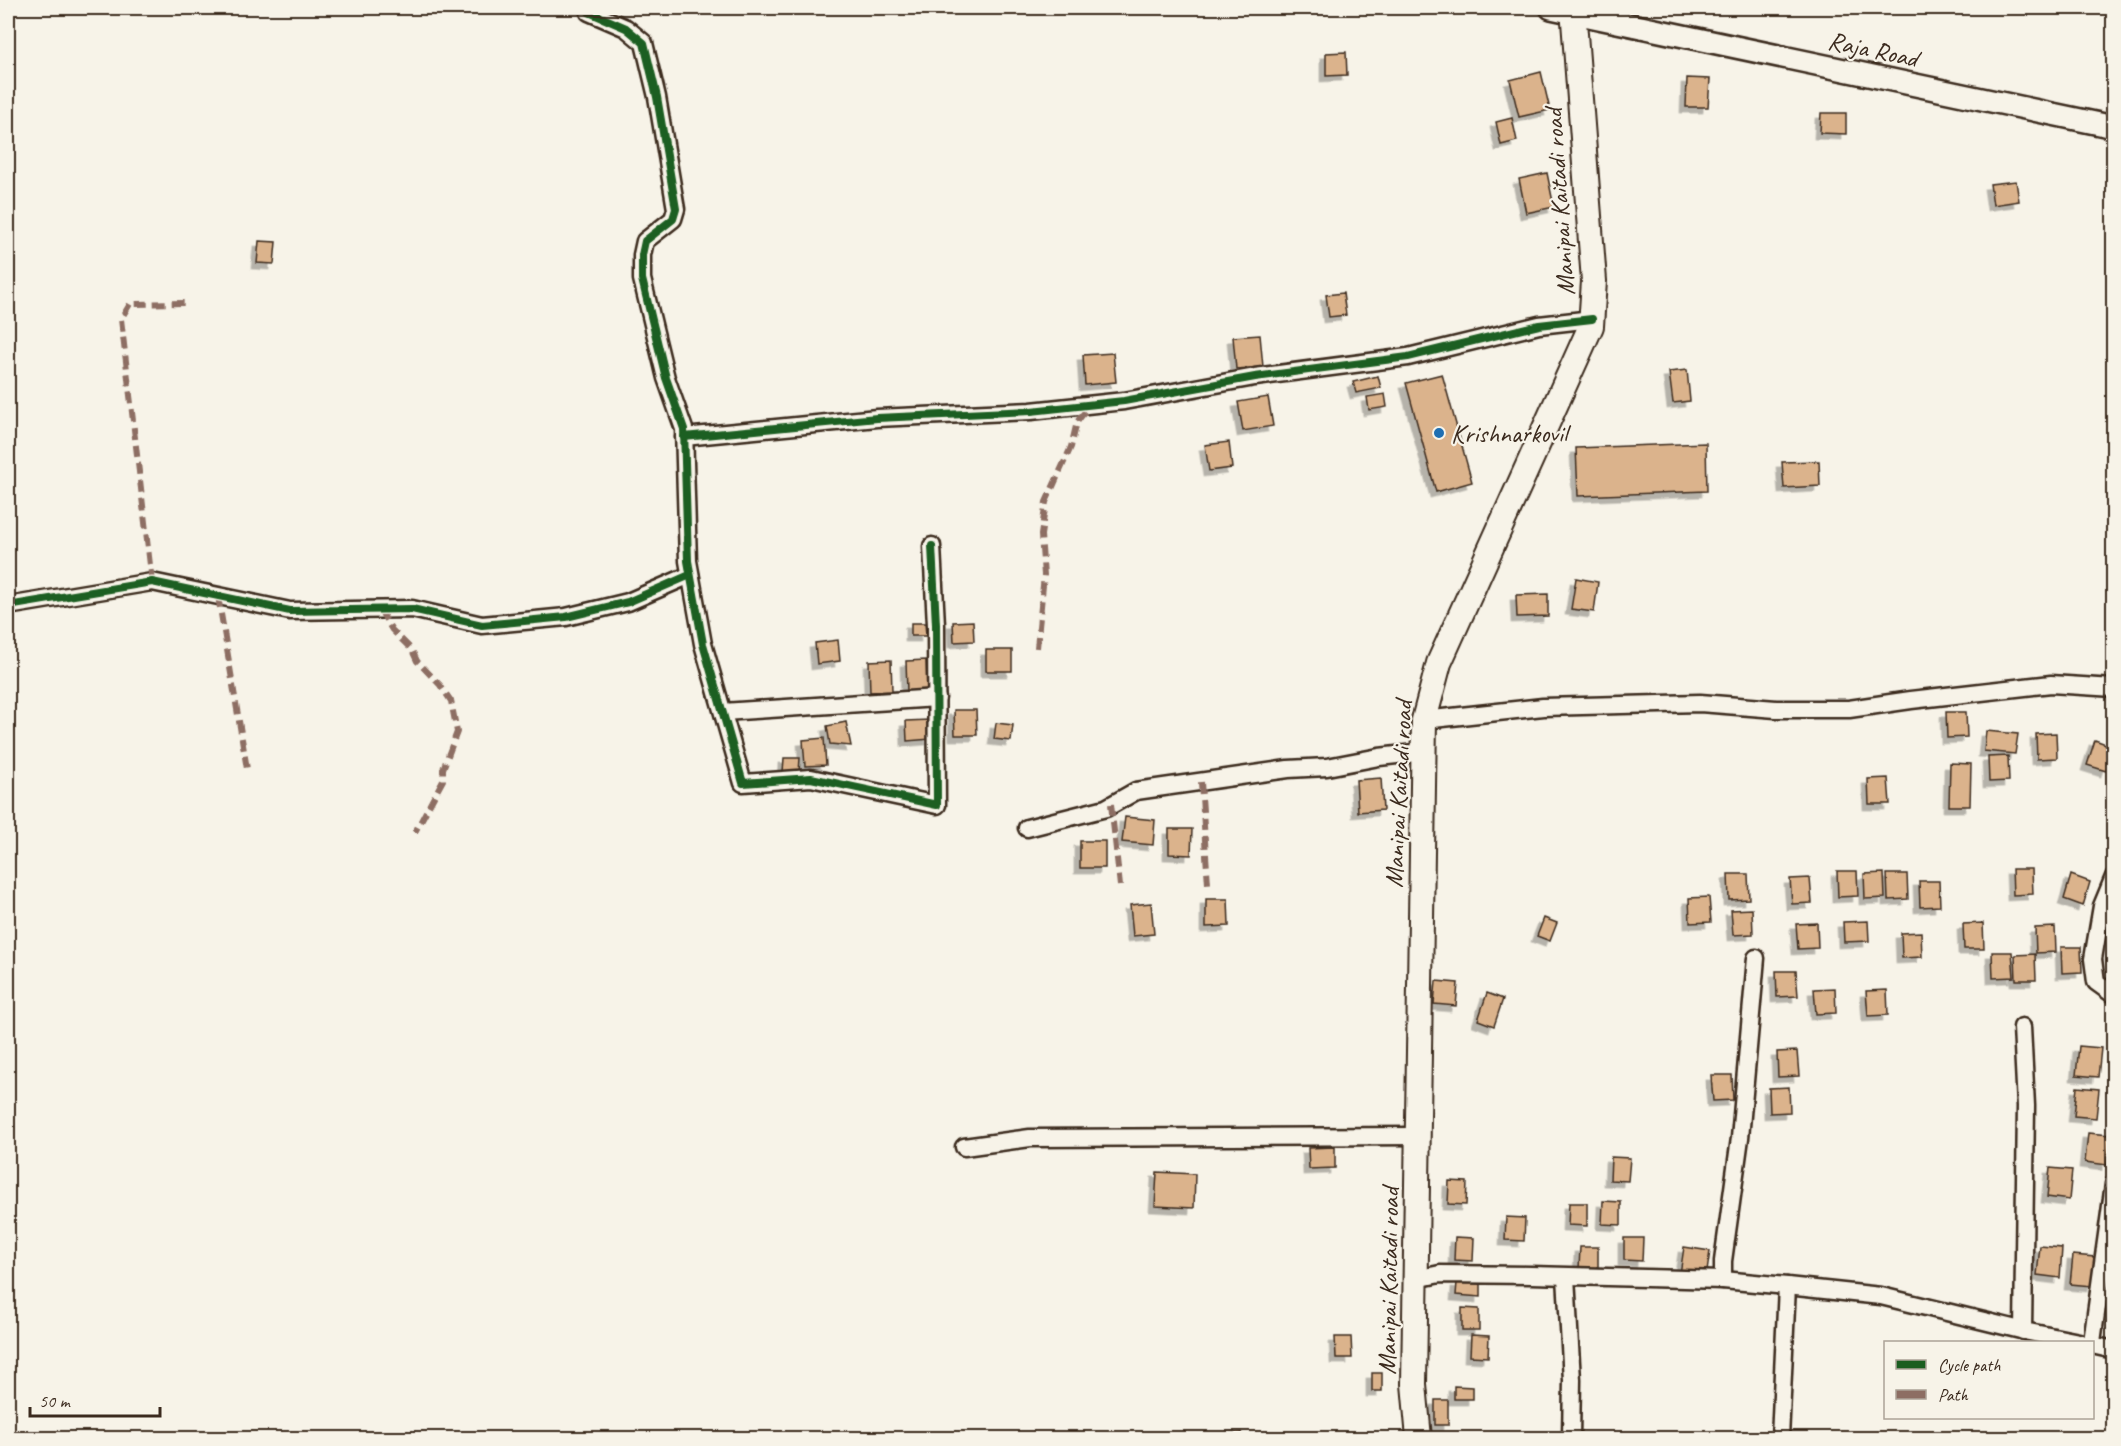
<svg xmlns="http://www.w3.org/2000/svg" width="2121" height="1446" font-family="Caveat,sans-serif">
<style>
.building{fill:#dbb38c;stroke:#3b2a1e;stroke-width:1.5;filter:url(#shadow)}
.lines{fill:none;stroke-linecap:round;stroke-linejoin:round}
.minor-casing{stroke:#3b2a1e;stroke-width:21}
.tertiary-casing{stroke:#3b2a1e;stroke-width:26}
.secondary-casing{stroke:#3b2a1e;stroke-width:28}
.minor{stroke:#f7f3e8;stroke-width:16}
.tertiary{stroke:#f7f3e8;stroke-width:21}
.secondary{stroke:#f7f3e8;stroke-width:24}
.quiet{stroke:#8d6e63;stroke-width:6;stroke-dasharray:12 6;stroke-linecap:butt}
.cycleway-casing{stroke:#f7f3e8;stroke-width:11}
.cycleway{stroke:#1b5e20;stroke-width:8}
.poi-dot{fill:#1f6fb2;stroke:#f7f3e8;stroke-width:2}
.labels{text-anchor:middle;stroke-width:4.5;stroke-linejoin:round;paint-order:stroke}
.street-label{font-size:26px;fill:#3b2a1e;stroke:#f7f3e8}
.poi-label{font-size:26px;fill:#3b2a1e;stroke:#f7f3e8;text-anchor:start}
</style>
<defs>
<filter id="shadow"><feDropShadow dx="-5.5" dy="5.5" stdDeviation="0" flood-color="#0004"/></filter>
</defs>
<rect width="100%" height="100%" fill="#f7f3e8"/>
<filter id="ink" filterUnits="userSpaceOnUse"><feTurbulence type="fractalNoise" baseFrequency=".0167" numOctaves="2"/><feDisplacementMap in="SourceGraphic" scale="12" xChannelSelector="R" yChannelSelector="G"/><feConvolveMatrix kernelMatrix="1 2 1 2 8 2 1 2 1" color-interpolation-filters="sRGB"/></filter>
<g filter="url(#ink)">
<!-- building -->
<g class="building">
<path d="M1346 52 1347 75 1326 76V53Z"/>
<path d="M1541 72 1550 110 1519 117 1510 80Z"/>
<path d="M1687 78 1710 79 1708 107H1686Z"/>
<path d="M1821 113H1846V134L1820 133Z"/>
<path d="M1512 118 1517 141 1501 145 1496 122Z"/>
<path d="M1547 173 1554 207 1526 213 1519 179Z"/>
<path d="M2016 181 2019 201 1993 205 1990 184Z"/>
<path d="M259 241 276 242 274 264 257 263Z"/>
<path d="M1343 293 1346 315 1329 317 1326 295Z"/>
<path d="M1260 335 1263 367 1236 369 1233 337Z"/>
<path d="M1113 353 1116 382 1085 385 1083 355Z"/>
<path d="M1687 370 1690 401 1673 403 1669 372Z"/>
<path d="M1442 374 1472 482 1436 492 1406 383Z"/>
<path d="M1378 376 1381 388 1356 393 1353 382Z"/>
<path d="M1385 394 1387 407 1369 410 1367 397Z"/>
<path d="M1268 397 1273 426 1243 431 1238 402Z"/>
<path d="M1229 442 1232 468 1209 471 1205 445Z"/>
<path d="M1706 443 1707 491 1578 496 1576 448Z"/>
<path d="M1819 461 1820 486 1784 488 1782 462Z"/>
<path d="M1576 578 1598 582 1594 612 1571 609Z"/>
<path d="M1548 594V616L1517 617 1516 595Z"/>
<path d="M973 621 974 641 954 642 953 622Z"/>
<path d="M911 623H925L926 636H911Z"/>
<path d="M838 640 840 661 817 664 815 643Z"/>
<rect x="986" y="650" width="26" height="21"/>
<path d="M891 660 892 691 870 692 869 661Z"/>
<path d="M926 660 927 691 907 692 906 661Z"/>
<path d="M954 710H976L977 735H955Z"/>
<path d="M1946 712H1966L1967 737 1947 738Z"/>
<path d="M929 720 931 739 907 741 906 721Z"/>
<path d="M846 722 851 746 830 744 827 726Z"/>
<path d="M996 723 1013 725 1011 741 994 739Z"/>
<path d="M1986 731 2018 734 2015 754 1984 751Z"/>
<path d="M2056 733 2057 758 2037 759 2036 734Z"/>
<path d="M824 738 826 765 805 766 803 740Z"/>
<path d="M2095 740 2114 747 2106 771 2087 765Z"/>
<path d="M2008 756 2009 781 1989 782 1988 757Z"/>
<path d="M784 758H800L799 772H783Z"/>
<path d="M1950 763 1971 764 1970 806H1949Z"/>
<path d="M1381 778 1383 810 1358 812 1356 780Z"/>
<path d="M1888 778 1890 804H1869L1868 779Z"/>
<path d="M1125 817 1155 820 1153 845 1122 842Z"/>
<path d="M1169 829H1192L1191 855 1169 854Z"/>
<rect x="1080" y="841" width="25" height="27"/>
<path d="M2012 869H2032L2033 894 2013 895Z"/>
<path d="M1837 871H1857L1858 896 1838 897Z"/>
<path d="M1884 873 1885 898 1865 899 1864 874Z"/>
<path d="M1728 874H1748L1749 899 1729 900Z"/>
<path d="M1887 874H1907L1908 899 1888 900Z"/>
<path d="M2071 875 2090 882 2083 906 2064 899Z"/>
<path d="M1810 878 1812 903 1792 904 1790 879Z"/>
<path d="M1919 881H1939L1940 906 1920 907Z"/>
<path d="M1709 897 1711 922 1690 923 1689 898Z"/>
<path d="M1206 899H1228L1229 926 1206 927Z"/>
<path d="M1151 903 1154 934 1133 936 1130 905Z"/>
<path d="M1752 909 1753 934 1733 935 1731 910Z"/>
<path d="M1544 918 1557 923 1550 941 1537 936Z"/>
<path d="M1868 921 1869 941 1844 942 1843 922Z"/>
<path d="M1817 923 1818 948 1798 949 1796 924Z"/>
<path d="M1983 923 1984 949H1964L1963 924Z"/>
<path d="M2055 927 2056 952 2036 953 2035 928Z"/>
<path d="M1921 932 1922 957 1902 958 1901 933Z"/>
<path d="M2061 947H2081L2082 972 2062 973Z"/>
<path d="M1992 952H2012L2014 977 1993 978Z"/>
<path d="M2035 954 2036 980H2016L2015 955Z"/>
<path d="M1776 971H1796L1798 996 1777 997Z"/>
<path d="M1436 981 1458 983 1456 1006 1434 1004Z"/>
<path d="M1835 988 1836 1013 1816 1014 1814 989Z"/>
<path d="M1887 990 1888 1015 1868 1016 1866 991Z"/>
<path d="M1487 993 1503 999 1494 1026 1478 1020Z"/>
<path d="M2079 1046 2101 1048 2098 1077 2076 1075Z"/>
<path d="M1797 1051 1799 1076 1778 1077 1777 1052Z"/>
<path d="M1711 1075H1732L1733 1100 1713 1101Z"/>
<path d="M1789 1087 1790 1112 1770 1113 1769 1088Z"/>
<path d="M2077 1087 2099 1089 2096 1118 2074 1116Z"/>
<path d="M2088 1133 2110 1135 2107 1165 2085 1162Z"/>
<path d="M1335 1147V1168L1309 1169 1308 1148Z"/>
<path d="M1611 1157 1630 1158 1628 1181 1610 1180Z"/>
<path d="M2050 1168 2072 1170 2069 1200 2047 1197Z"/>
<path d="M1157 1172 1195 1174 1194 1208 1155 1206Z"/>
<path d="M1449 1181 1467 1182 1466 1205 1448 1204Z"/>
<path d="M1603 1201 1621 1202V1225L1602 1224Z"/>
<path d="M1569 1203H1587V1226L1568 1225Z"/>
<path d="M1506 1217 1525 1218 1524 1241 1505 1240Z"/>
<path d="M1455 1237 1474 1238 1473 1261 1454 1260Z"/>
<path d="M1624 1238H1643L1642 1261 1624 1260Z"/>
<path d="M2040 1246 2062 1248 2060 1278 2037 1275Z"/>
<path d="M1580 1247H1598V1270L1579 1269Z"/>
<path d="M1684 1247 1710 1251 1706 1278 1680 1274Z"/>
<path d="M2073 1255 2095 1257 2092 1286 2070 1284Z"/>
<path d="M1457 1282 1481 1284V1297L1456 1295Z"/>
<path d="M1462 1308 1479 1309V1330H1462Z"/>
<path d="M1471 1335 1489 1336 1488 1357 1470 1356Z"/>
<path d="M1335 1337H1351L1352 1358H1336Z"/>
<rect x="1372" y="1373" width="10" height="18"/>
<path d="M1454 1386 1473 1387V1399H1454Z"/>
<rect x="1435" y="1400" width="13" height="25"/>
<path d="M1242 1432V1438H1206V1434Z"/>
</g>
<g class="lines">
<defs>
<g id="minor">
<path d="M589 8V12L626 28 644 43 657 97 676 209 673 219 645 241 642 255V279L666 378 684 429 688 561 703 644 743 783 811 778 937 805 936 625 932 546"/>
<path d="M684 437 877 418 1031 411 1124 401 1255 377 1408 357 1539 325 1592 319"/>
<path d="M8 606 152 582 290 611 412 609 482 625 566 617 628 602 690 575"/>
<path d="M723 712 937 698"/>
<path d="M1424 720 1543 707 1700 703 1776 709H1849L1911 700 2051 684 2114 688"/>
<path d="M1027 828 1106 808 1136 791 1288 769 1327 767 1379 757 1423 752"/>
<path d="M2114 877 2102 906 2093 959 2096 982 2114 995"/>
<path d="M2022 1027 2026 1106 2023 1331"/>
<path d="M964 1147 1030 1138 1418 1136"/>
<path d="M1566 1277 1572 1380 1571 1438"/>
<path d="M1416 1279 1440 1274 1531 1275 1723 1280 1787 1286 1881 1296 2029 1332 2079 1342"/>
<path d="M1723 1280V1261L1740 1138 1756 958"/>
<path d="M2092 1342 2114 1184"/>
<path d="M2092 1345 2114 1350"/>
<path d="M1780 1438 1787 1286"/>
</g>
<path id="tertiary" d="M1551 8 2114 127"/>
<path id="secondary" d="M1419 1438 1414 1384 1424 720 1439 663 1591 326 1594 281 1573 8"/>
</defs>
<!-- minor casing -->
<use href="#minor" class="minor-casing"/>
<!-- tertiary casing -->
<use href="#tertiary" class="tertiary-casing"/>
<!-- secondary casing -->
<use href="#secondary" class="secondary-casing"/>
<!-- minor -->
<use href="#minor" class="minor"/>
<!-- tertiary -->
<use href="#tertiary" class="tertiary"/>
<!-- secondary -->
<use href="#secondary" class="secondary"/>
<!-- quiet -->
<g class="quiet">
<path d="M152 582 121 319 130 304 184 303"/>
<path d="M218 596 247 769"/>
<path d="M380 610 392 630 412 650 417 661 440 685 451 701 457 732 443 769V780L415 832"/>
<path d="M1037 648 1044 575 1041 535 1046 502 1071 447 1077 422 1090 405"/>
<path d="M1201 782 1208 884"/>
<path d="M1111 804 1120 886"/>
</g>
<defs>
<g id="cycleway">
<path d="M589 8V12L626 28 644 43 657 97 676 209 673 219 645 241 642 255V279L666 378 684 429 688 561 703 644 743 783 811 778 937 805 936 625 932 546"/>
<path d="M684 437 877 418 1031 411 1124 401 1255 377 1408 357 1539 325 1592 319"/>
<path d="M8 606 152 582 290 611 412 609 482 625 566 617 628 602 690 575"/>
</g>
</defs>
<!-- cycleway casing -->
<use href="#cycleway" class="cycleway-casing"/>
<!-- cycleway -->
<use href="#cycleway" class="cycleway"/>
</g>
</g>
<!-- markers -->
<circle class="poi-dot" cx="1439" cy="433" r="6"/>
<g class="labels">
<!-- street labels -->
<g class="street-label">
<text transform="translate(1873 49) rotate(12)" y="9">Raja Road</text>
<text transform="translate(1559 202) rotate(-94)" y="9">Manipai Kaitadi road</text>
<text transform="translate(1398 794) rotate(-87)" y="9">Manipai Kaitadi road</text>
<text transform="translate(1388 1281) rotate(-89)" y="9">Manipai Kaitadi road</text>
</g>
<!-- poi labels -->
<g class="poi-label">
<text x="1451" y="442">Krishnarkovil</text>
</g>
</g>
<!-- margin -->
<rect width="2121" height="1446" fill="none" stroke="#f7f3e8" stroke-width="30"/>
<rect x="15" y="15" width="2091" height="1416" fill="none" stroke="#3b2a1e" stroke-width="2" filter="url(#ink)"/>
<!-- legend -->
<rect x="1884" y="1341" width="210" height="78" fill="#f7f3e8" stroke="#aca397" stroke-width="1.5"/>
<rect x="1896" y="1360" width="30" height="9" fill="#1b5e20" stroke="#aca397" stroke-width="1.5"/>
<text x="1938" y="1371" font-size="18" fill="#3b2a1e">Cycle path</text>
<rect x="1896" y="1390" width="30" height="9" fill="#8d6e63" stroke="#aca397" stroke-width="1.5"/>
<text x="1938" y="1401" font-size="18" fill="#3b2a1e">Path</text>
<!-- scale -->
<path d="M30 1407v9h130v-9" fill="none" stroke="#3b2a1e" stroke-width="3"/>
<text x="39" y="1407" font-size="18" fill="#3b2a1e" stroke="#f7f3e8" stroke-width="4.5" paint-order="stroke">50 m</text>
</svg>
